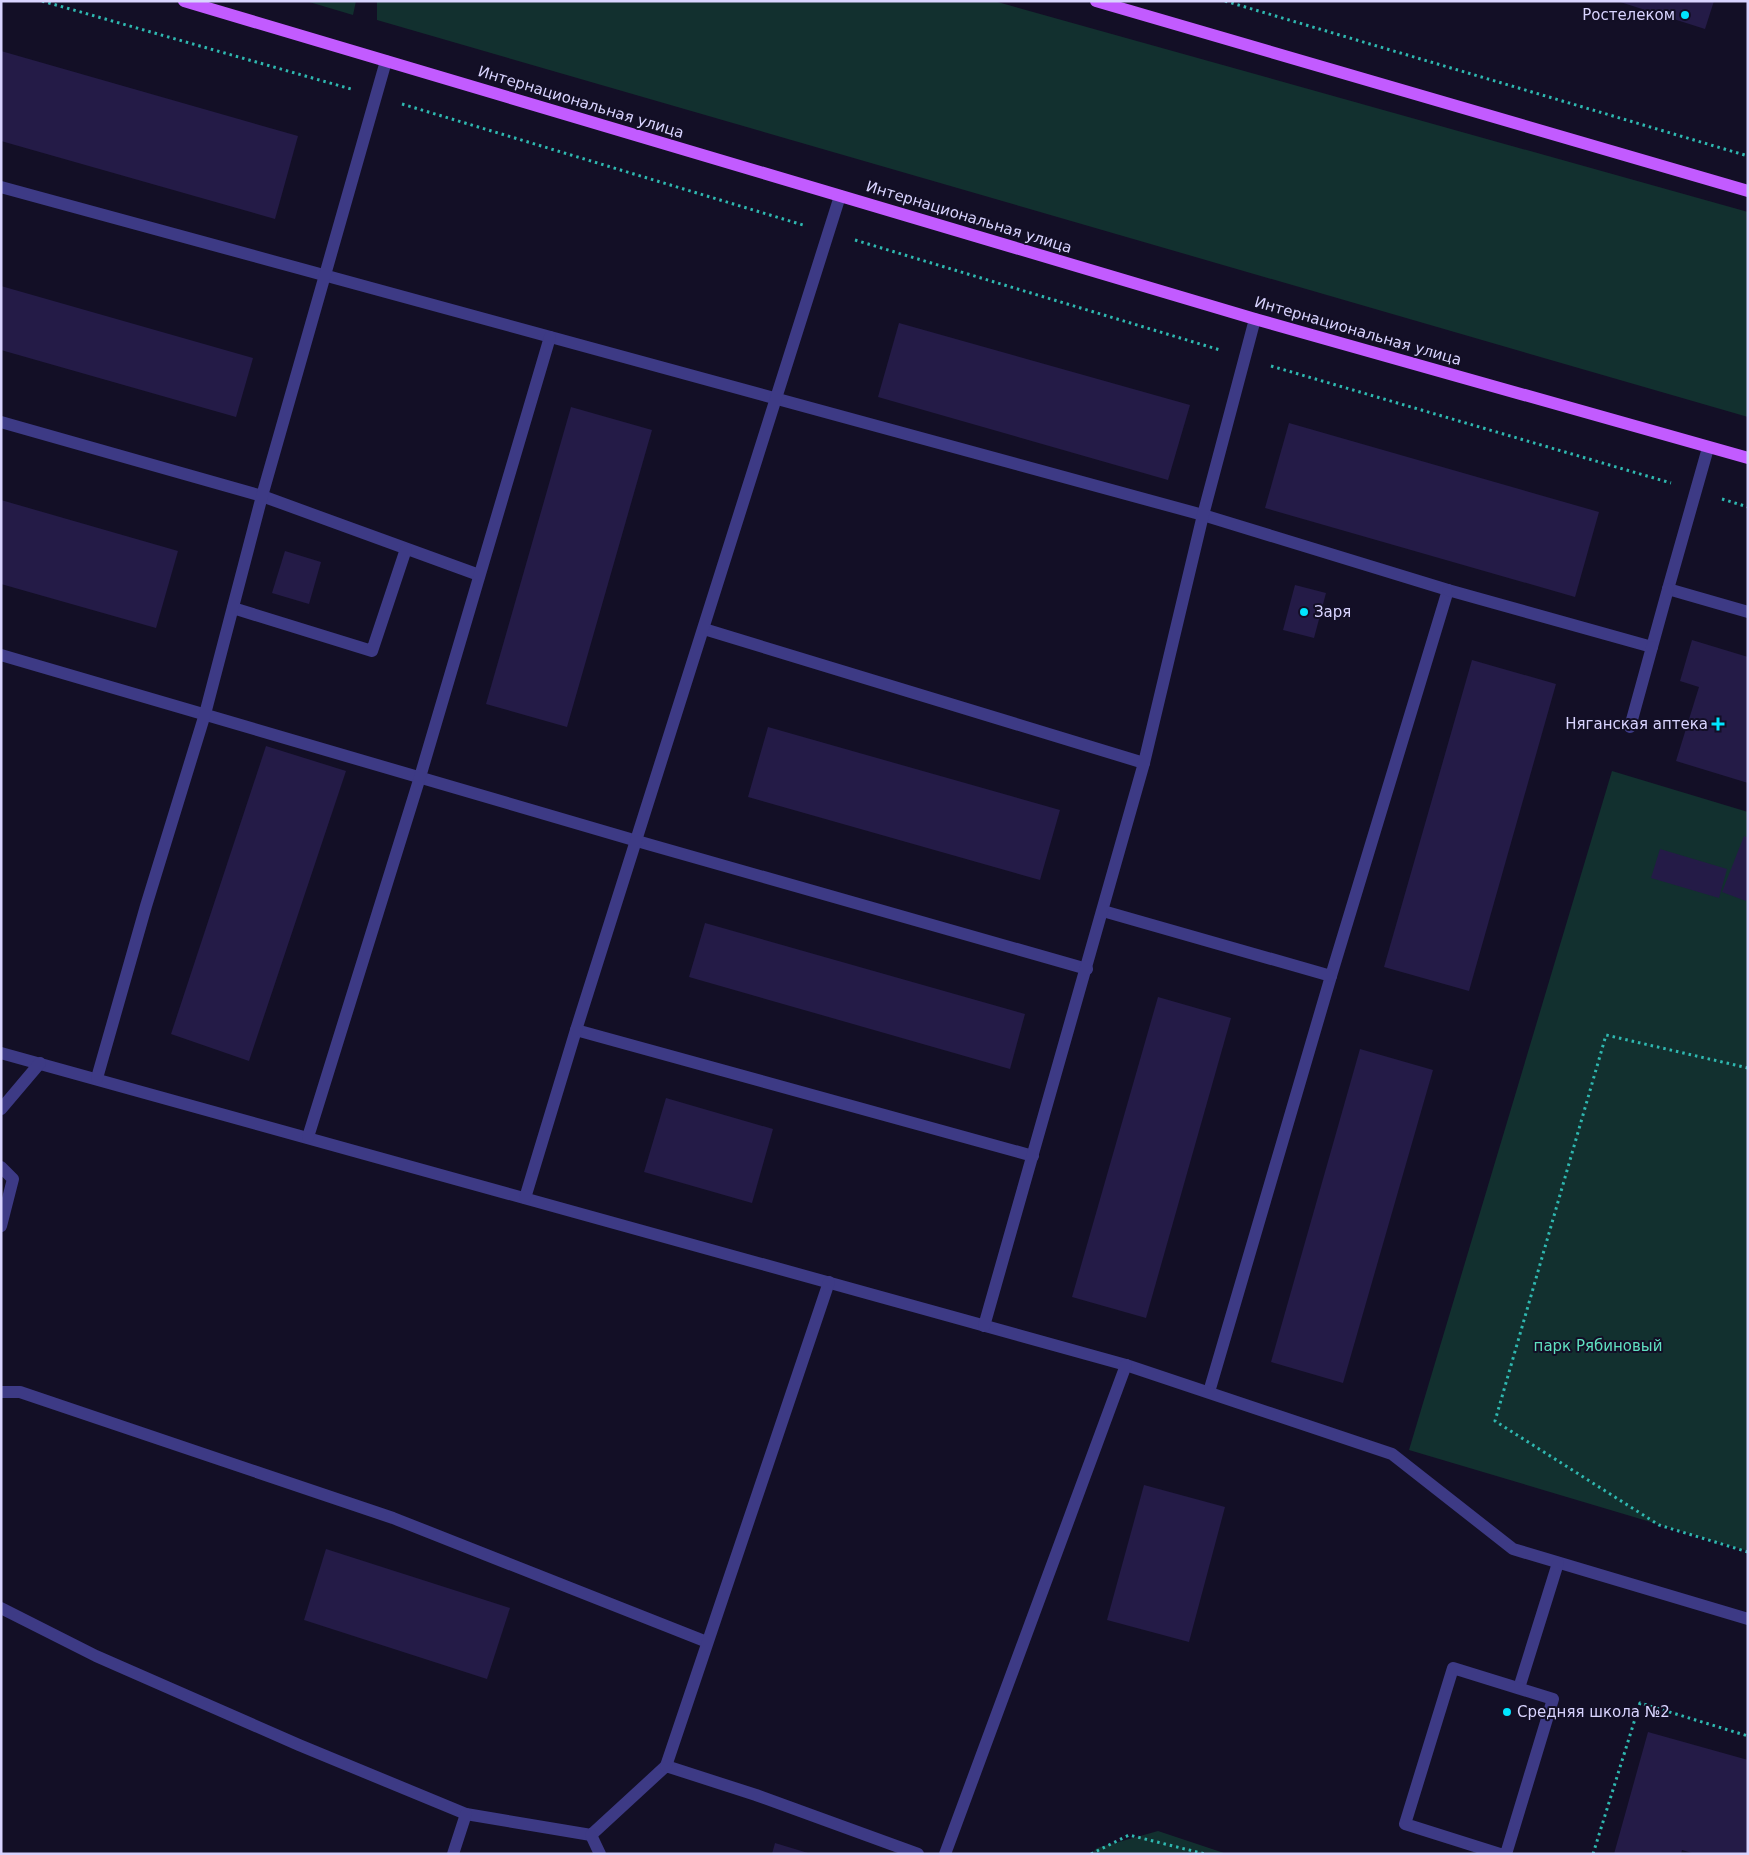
<svg xmlns="http://www.w3.org/2000/svg" width="1749" height="1855" font-family="'DejaVu Sans',sans-serif">
<style>
.green{fill:#12302f}
.building{fill:#241b47}
.lines{fill:none;stroke-linecap:round;stroke-linejoin:round}
.path{stroke:#2fb8b0;stroke-width:3;stroke-dasharray:2.5 4;stroke-linecap:butt}
.minor{stroke:#3d3a85;stroke-width:12}
.major{stroke:#c25bff;stroke-width:12}
.poi-dot{fill:#00e5ff;stroke:#130f26;stroke-width:2}
.labels{text-anchor:middle;stroke-width:4;stroke-linejoin:round;paint-order:stroke}
.poi-label{font-size:15px;fill:#d9d4ff;stroke:#130f26;text-anchor:end}
.street-label{font-size:15px;fill:#d9d4ff;stroke:#130f26}
.park-label{font-size:15px;fill:#5fe0c0;stroke:#130f26}
</style>
<rect width="100%" height="100%" fill="#130f26"/>
<!-- green -->
<g class="green">
<path d="M306 1H356L353 15Z"/>
<path d="M377 1H994L1748 212V417L377 20Z"/>
<path d="M1612 771 1748 812V1551L1409 1450Z"/>
<path d="M1158 1831 1227 1854H1091L1097 1848Z"/>
</g>
<!-- building -->
<g class="building">
<path d="M1617 1H1714L1705 29Z"/>
<path d="M1 51 298 136 275 219 1 141Z"/>
<path d="M1 286 253 358 236 417 1 350Z"/>
<path d="M899 323 1190 405 1168 480 878 397Z"/>
<path d="M571 407 652 430 567 727 486 704Z"/>
<path d="M1289 423 1599 512 1575 597 1265 508Z"/>
<path d="M1 500 178 551 156 628 1 584Z"/>
<path d="M285 551 321 562 309 604 272 593Z"/>
<path d="M1295 585 1326 593 1314 638 1283 630Z"/>
<path d="M1692 640 1748 657V783L1676 761 1699 687 1680 681Z"/>
<path d="M1472 660 1556 684 1469 991 1384 967Z"/>
<path d="M768 727 1060 810 1040 880 748 797Z"/>
<path d="M266 746 346 771 249 1061 171 1034Z"/>
<path d="M1744 836 1748 838V897L1746 901 1722 892Z"/>
<path d="M1660 849 1727 869 1719 898 1651 878Z"/>
<path d="M705 923 1025 1014 1010 1069 689 977Z"/>
<path d="M1158 997 1231 1018 1146 1318 1072 1297Z"/>
<path d="M1360 1049 1433 1070 1343 1383 1271 1362Z"/>
<path d="M666 1098 773 1129 752 1203 644 1172Z"/>
<path d="M1144 1485 1225 1507 1189 1642 1107 1620Z"/>
<path d="M326 1549 510 1608 487 1679 304 1620Z"/>
<path d="M1648 1732 1748 1760V1854H1695L1682 1850 1681 1854H1614Z"/>
<path d="M775 1843 808 1853V1854H772Z"/>
</g>
<g class="lines">
<!-- path -->
<g class="path">
<path d="M42 1 351 89"/>
<path d="M1225 1 1748 156"/>
<path d="M402 104 803 225"/>
<path d="M855 240 1220 350"/>
<path d="M1271 366 1671 483"/>
<path d="M1722 499 1748 507"/>
<path d="M1748 1068 1606 1035 1495 1421 1659 1525 1748 1552"/>
<path d="M1091 1854 1129 1835 1205 1854"/>
<path d="M1593 1854 1640 1703 1748 1736"/>
</g>
<!-- minor -->
<g class="minor">
<path d="M1 187 1203 515 1448 590 1331 976 1209 1392"/>
<path d="M1 422 262 496 479 575"/>
<path d="M1708 448 1668 589 1748 612"/>
<path d="M1448 590 1652 647 1668 589"/>
<path d="M233 608 372 651 406 549"/>
<path d="M704 629 1144 763"/>
<path d="M1 655 637 841 1087 969"/>
<path d="M1630 727 1652 647"/>
<path d="M1103 911 1331 976"/>
<path d="M576 1030 1033 1156"/>
<path d="M1 1053 1126 1365 1392 1454 1513 1549 1748 1619"/>
<path d="M97 1078 146 906 205 714 262 496 386 61"/>
<path d="M1 1109 40 1063"/>
<path d="M308 1137 420 777 550 337"/>
<path d="M1 1167 13 1179 1 1226"/>
<path d="M525 1198 576 1030 840 196"/>
<path d="M984 1326 1144 763 1203 515 1255 319"/>
<path d="M1 1392H20L393 1518 707 1642"/>
<path d="M1 1608 96 1656 299 1745 466 1814 591 1835 666 1766 756 1795 918 1854"/>
<path d="M1519 1688 1558 1563"/>
<path d="M666 1766 829 1282"/>
<path d="M591 1835 600 1854"/>
<path d="M453 1854 466 1814"/>
<path d="M945 1854 1126 1365"/>
<path d="M1500 1854 1405 1824 1453 1668 1553 1699 1506 1854"/>
</g>
<!-- major -->
<g class="major">
<path d="M184 1 1255 319 1748 458"/>
<path d="M1096 1 1748 191"/>
</g>
</g>
<!-- markers -->
<g class="poi-dot">
<circle cx="1685" cy="15" r="5"/>
<circle cx="1304" cy="612" r="5"/>
<path d="M1715.5 716.5h5v5h5v5h-5v5h-5v-5h-5v-5h5z"/>
<circle cx="1507" cy="1712" r="5"/>
</g>
<g class="labels">
<!-- poi labels -->
<g class="poi-label">
<text x="1675" y="20">Ростелеком</text>
<text x="1314" y="617" text-anchor="start">Заря</text>
<text x="1708" y="729">Няганская аптека</text>
<text x="1517" y="1717" text-anchor="start">Средняя школа №2</text>
</g>
<!-- street labels -->
<g class="street-label">
<text transform="translate(581 102) rotate(17)" y="5">Интернациональная улица</text>
<text transform="translate(969 217) rotate(17)" y="5">Интернациональная улица</text>
<text transform="translate(1358 331) rotate(16)" y="5">Интернациональная улица</text>
</g>
<!-- park labels -->
<g class="park-label">
<text x="1598" y="1351">парк Рябиновый</text>
</g>
</g>
<!-- border -->
<rect width="1749" height="1855" fill="none" stroke="#d9d4ff" stroke-width="5"/>
</svg>
